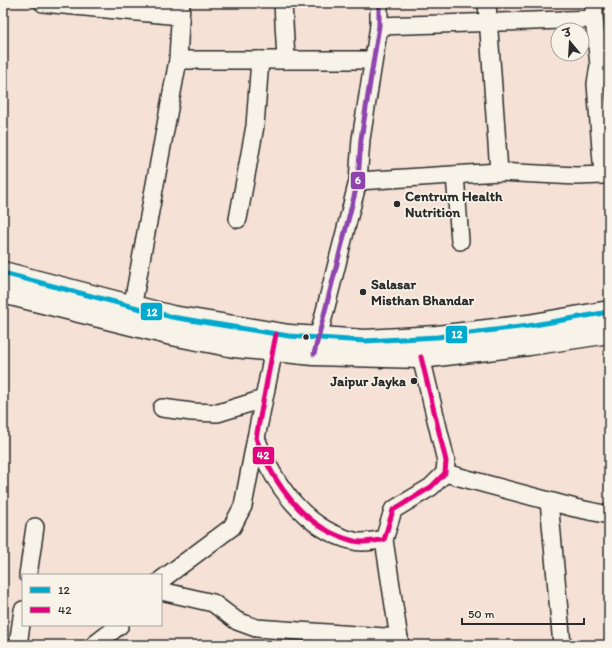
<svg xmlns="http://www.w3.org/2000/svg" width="612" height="648" font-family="Itim,'Playpen Sans Deva',sans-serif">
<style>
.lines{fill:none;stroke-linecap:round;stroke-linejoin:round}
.minor-casing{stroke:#2b2b2b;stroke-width:20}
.major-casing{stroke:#2b2b2b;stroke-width:25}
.minor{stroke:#f7f3e8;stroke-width:17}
.major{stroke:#f7f3e8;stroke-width:22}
.bus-1-casing{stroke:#f7f3e8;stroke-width:8}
.bus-2-casing{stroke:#f7f3e8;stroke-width:8}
.bus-3-casing{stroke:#f7f3e8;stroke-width:8}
.bus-1{stroke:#00a9ce;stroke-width:5}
.bus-2{stroke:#e5007d;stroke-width:5}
.bus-3{stroke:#8e44ad;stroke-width:5}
.poi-dot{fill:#2b2b2b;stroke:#f7f3e8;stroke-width:1.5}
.labels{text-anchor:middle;stroke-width:3.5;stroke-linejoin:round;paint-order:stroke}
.poi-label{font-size:14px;font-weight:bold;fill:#2b2b2b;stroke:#f7f3e8;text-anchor:start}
.line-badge{stroke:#f7f3e8;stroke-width:1.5}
.badge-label{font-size:11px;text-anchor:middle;font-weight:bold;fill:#fff}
</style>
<rect width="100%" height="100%" fill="#f6e1d6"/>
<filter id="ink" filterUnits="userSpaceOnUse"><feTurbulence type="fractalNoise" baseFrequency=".025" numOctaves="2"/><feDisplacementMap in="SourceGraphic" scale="8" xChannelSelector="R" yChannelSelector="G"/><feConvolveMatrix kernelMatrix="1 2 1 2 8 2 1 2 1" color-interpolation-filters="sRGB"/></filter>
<g filter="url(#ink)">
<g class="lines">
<defs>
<g id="minor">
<path d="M43 3 180 16"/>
<path d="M283 3 286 60"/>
<path d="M487 3 499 172"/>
<path d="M379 26 594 19V3"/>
<path d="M178 60H373"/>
<path d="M455 175 460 241"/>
<path d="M358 181 499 172 577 176 603 175 596 84 599 65 594 19"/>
<path d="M238 219 255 126 260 60"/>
<path d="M130 319 178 60 181 3"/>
<path d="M276 339 256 438C273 483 304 529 354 541 362 544 375 540 384 540L393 510 431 487 445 473 446 461 421 357"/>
<path d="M315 350 358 181 361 139 379 26V3"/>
<path d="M162 408 192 412 218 413 263 399"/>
<path d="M445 473 575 508 609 515"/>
<path d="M549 501 562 645"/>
<path d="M384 540 400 645"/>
<path d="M28 575 35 527"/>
<path d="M161 580 232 527 243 506 256 438"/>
<path d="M161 591 213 603 237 621 256 628 399 638"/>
<path d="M18 645 23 610"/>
<path d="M94 645 120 625"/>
</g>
<g id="major">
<path d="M3 273 172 317 289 336 365 341 437 337 528 326 609 312"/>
<path d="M3 292 172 334 234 346 314 354 421 357 529 344 609 332"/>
</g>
</defs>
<!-- minor casing -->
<use href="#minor" class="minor-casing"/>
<!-- major casing -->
<use href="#major" class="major-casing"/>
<!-- minor -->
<use href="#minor" class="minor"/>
<!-- major -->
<use href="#major" class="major"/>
<defs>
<path id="bus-1" d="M3 273 172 317 289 336 365 341 437 337 528 326 609 312"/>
<path id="bus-2" d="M276 334 256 438C273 483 304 529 354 541 362 544 375 540 384 540L393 510 431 487 445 473 446 461 421 357"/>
<path id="bus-3" d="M314 354 358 181 361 139 379 26V3"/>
</defs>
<!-- bus-1 casing -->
<use href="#bus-1" class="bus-1-casing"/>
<!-- bus-2 casing -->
<use href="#bus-2" class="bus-2-casing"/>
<!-- bus-3 casing -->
<use href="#bus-3" class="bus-3-casing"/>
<!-- bus-1 -->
<use href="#bus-1" class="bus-1"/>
<!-- bus-2 -->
<use href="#bus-2" class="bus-2"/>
<!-- bus-3 -->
<use href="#bus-3" class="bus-3"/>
</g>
</g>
<!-- markers -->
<g class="poi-dot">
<circle cx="397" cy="204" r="4"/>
<circle cx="363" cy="292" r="4"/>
<circle cx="306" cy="337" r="3.5"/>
<circle cx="414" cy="381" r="4"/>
</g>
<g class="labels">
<!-- poi labels -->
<g class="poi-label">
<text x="405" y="201">Centrum Health<tspan x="405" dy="16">Nutrition</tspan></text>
<text x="371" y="289">Salasar<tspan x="371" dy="16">Misthan Bhandar</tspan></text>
<text x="406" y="386" text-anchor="end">Jaipur Jayka</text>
</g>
</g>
<g class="line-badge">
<rect x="350" y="171" width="16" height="19" rx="4" fill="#8e44ad"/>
<rect x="140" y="302" width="23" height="19" rx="4" fill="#00a9ce"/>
<rect x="445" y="325" width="23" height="19" rx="4" fill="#00a9ce"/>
<rect x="252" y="446" width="23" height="19" rx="4" fill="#e5007d"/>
</g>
<g class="badge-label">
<text x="358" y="184">6</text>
<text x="152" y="316">12</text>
<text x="457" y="338">12</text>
<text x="263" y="459">42</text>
</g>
<!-- margin -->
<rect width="612" height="648" fill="none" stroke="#f7f3e8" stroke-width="16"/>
<rect x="8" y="8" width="596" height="632" fill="none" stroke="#2b2b2b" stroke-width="1.5" filter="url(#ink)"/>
<!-- legend -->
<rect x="22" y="574" width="140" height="52" fill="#f7f3e8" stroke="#a5a39c"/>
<rect x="30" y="587" width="20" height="6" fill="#00a9ce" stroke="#a5a39c"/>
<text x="58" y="594" font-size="12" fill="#2b2b2b">12</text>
<rect x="30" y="607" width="20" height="6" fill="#e5007d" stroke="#a5a39c"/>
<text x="58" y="614" font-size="12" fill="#2b2b2b">42</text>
<!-- north arrow -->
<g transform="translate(570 42) rotate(342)"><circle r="19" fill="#f7f3e8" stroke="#a5a39c"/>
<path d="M0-3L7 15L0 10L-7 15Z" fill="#2b2b2b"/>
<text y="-6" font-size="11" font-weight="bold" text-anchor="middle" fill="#2b2b2b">उ</text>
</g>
<!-- scale -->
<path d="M462 618v6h122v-6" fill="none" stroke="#2b2b2b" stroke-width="2"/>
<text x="468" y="618" font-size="12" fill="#2b2b2b" stroke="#f7f3e8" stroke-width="3" paint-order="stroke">50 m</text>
</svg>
